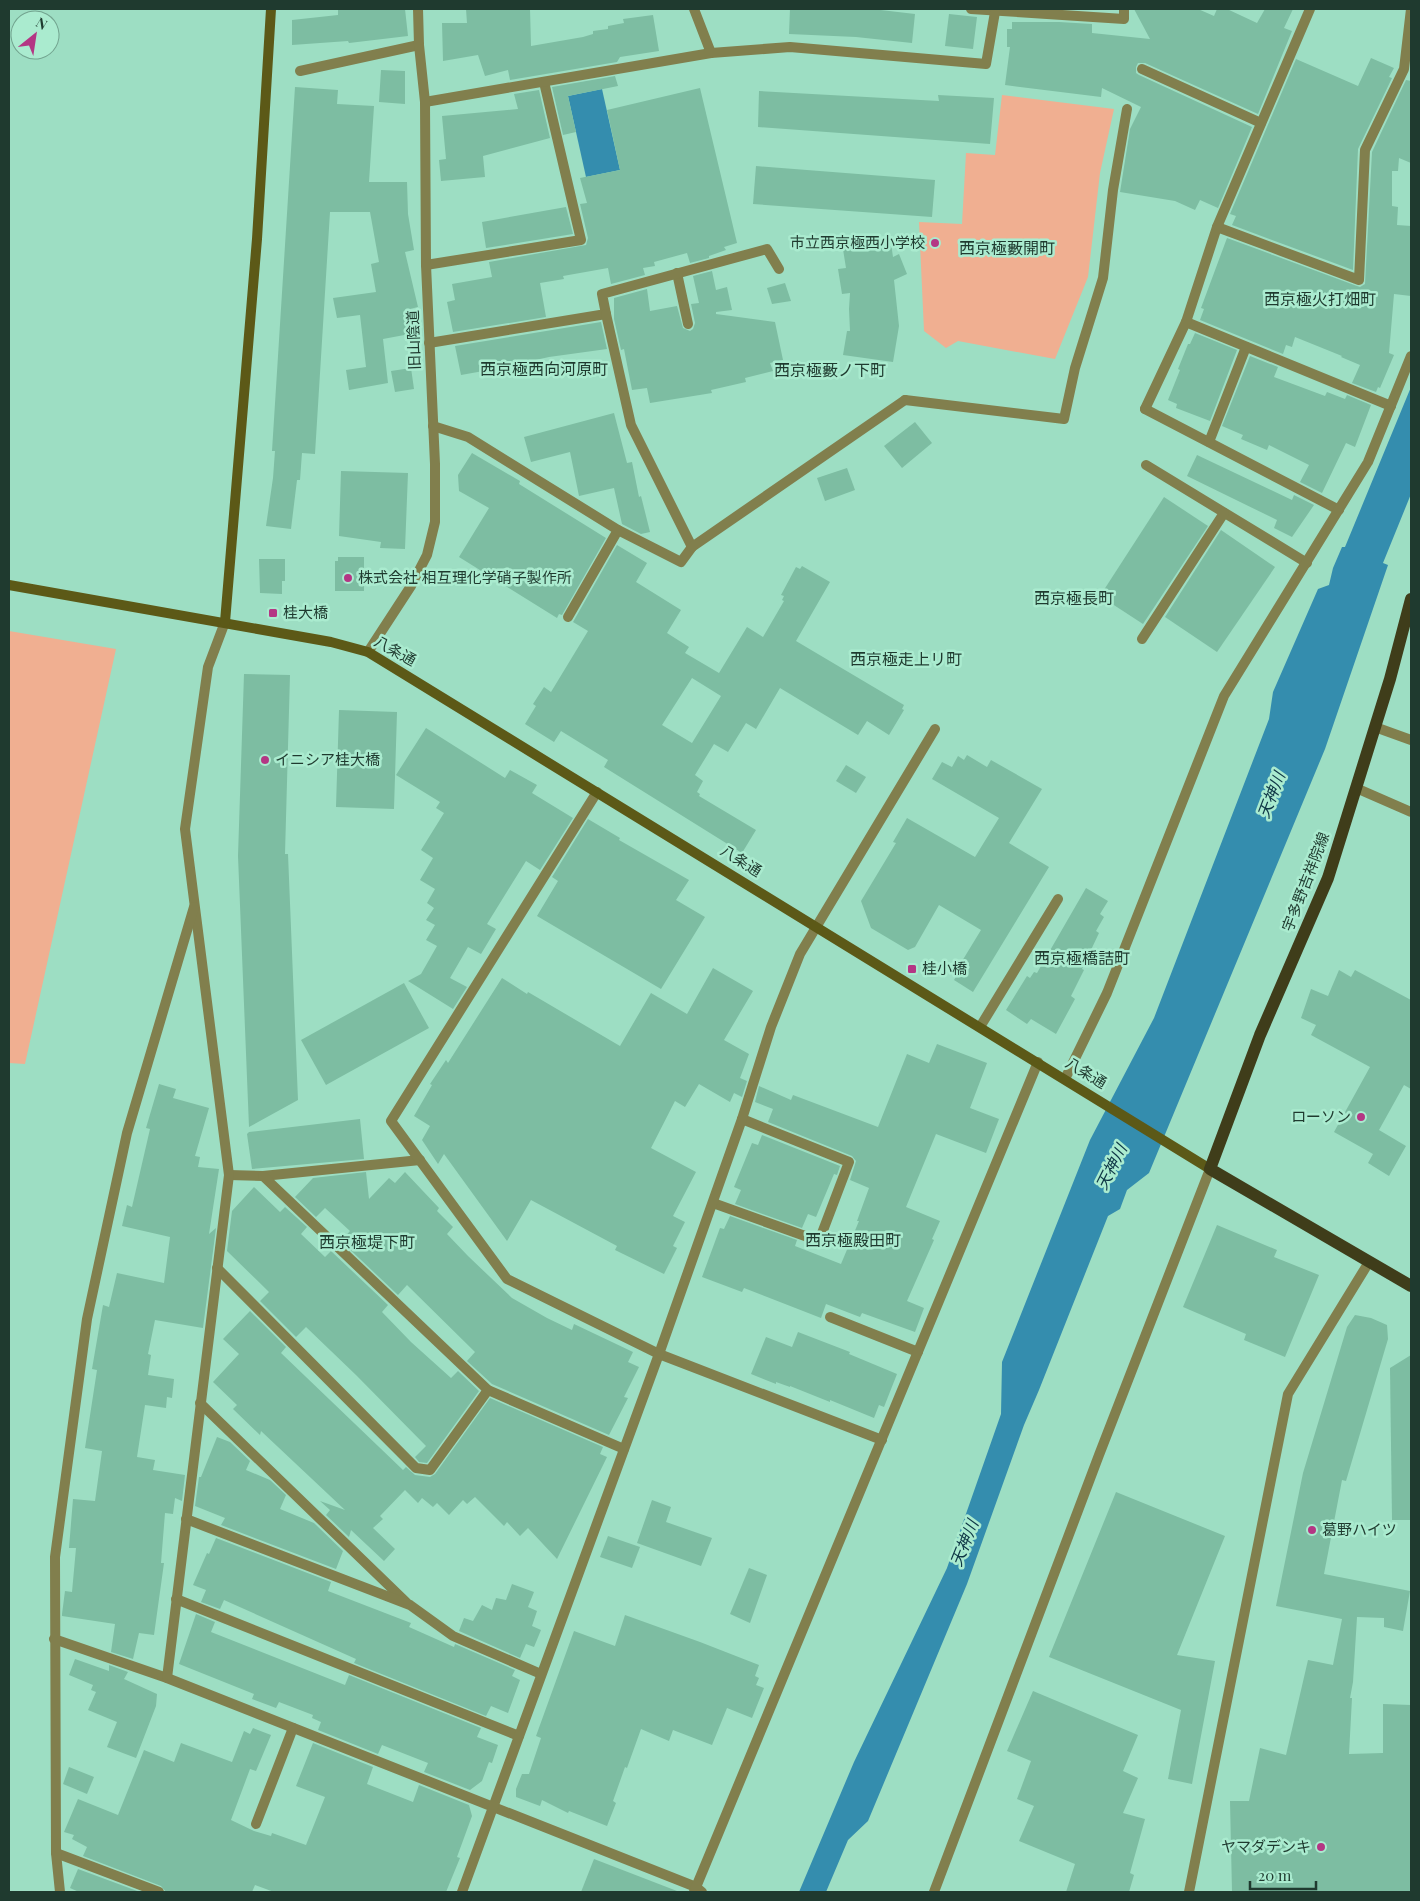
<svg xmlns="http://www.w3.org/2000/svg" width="1420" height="1901" font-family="'Playfair Display','Noto Sans JP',serif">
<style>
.green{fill:#f0af91}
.water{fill:#348dae}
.building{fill:#7dbda2;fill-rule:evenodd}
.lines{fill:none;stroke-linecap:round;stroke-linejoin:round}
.lane{stroke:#817f4d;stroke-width:10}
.street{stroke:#817f4d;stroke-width:10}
.secondary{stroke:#5c5917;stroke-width:10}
.primary{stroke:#3f3d1a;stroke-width:12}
.poi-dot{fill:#b43684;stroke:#aaebcf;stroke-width:2}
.labels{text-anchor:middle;stroke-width:5;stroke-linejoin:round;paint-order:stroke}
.poi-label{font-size:15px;fill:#1f3a2f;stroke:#aaebcf;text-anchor:start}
.street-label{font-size:15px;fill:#1f3a2f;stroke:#aaebcf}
.neighbourhood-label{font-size:16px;fill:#1f3a2f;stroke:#aaebcf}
.water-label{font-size:16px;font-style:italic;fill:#0d3544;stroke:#aaebcf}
</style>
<rect width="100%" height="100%" fill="#9ddec3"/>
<!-- green -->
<g class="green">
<path d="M1002 95 1114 109 1100 173 1088 277 1055 359 958 341 946 348 924 331 919 222 962 224 966 153 995 155Z"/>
<path d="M9 631 116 649 25 1064 9 1063Z"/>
</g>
<!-- water -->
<g class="water">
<path d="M602 89 620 170 586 177 568 96Z"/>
<path d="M1411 387V494L1383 563 1388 565 1325 749 1149 1173 1127 1190 1120 1209 1108 1216 1039 1390 1024 1425 967 1584 868 1821 848 1840 826 1892H799L854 1762 947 1568 1001 1414 1002 1362 1090 1140 1154 1018 1269 719 1273 692 1318 589 1329 585 1333 568 1342 547H1345Z"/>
</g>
<!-- building -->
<g class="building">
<path d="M338 9H405L408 36 349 43 348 41 292 45V20L338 15Z"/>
<path d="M466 9H530L531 46 583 37 593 34V31L608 29V26L624 23 623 19 653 15 659 51 620 57 617 62 510 80 508 70 485 76 478 55 443 61 442 23H467Z"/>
<path d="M790 9H872L915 14 912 43 856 37 789 34Z"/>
<path d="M1134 9H1198L1214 16 1217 9H1227L1257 23 1265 9H1293L1284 28 1292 31 1258 114 1145 63H1138L1136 67V73L1139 75 1252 127 1218 208 1200 200 1195 210 1175 201 1120 192 1130 129 1141 107 1102 88 1101 97 1005 85 1010 47H1007V29H1012V22H1059L1092 24V33L1150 39Z"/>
<path d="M949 14 977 17 973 49 945 46Z"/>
<path d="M1371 58 1394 68 1389 77 1392 78 1358 149 1353 270 1232 225 1236 216 1230 214 1296 59 1358 86Z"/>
<path d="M381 70 405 71V104L379 102Z"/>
<path d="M615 76 618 86 568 96 576 132 563 135 552 87Z"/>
<path d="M1406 80 1411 81V163L1399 158 1398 171H1392V206L1398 207 1397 225 1411 226V296L1394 294 1389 353 1394 355 1380 388 1378 387 1376 392 1352 383 1360 365 1341 357 1342 356 1295 337 1292 347 1286 345 1283 354 1200 320 1204 309 1201 308 1227 238 1357 286 1360 287 1365 284 1372 152Z"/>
<path d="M295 87 338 90 337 104 374 106 369 182H407L408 214 414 250 405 252 418 307 410 309 415 333 383 339 388 383 349 390 346 370 366 367 360 315 337 318 333 298 376 292 371 264 379 262 370 212H330L315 454 302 453 300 480H297L291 529 266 526 273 478 275 451H272Z"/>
<path d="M700 88 737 243 724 247 726 250 709 256V258L690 263 687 253 654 262 655 266 643 268 645 275 611 284 608 268 563 276 564 279 540 283 546 317 453 332 447 302 455 300 452 284 492 277 489 262 586 245 588 238 580 204 587 203 580 178 620 170 607 110Z"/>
<path d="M539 90 550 138 483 156 485 177 441 181 439 160 446 159 442 116 518 109 514 94Z"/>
<path d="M759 91 939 101 938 95 994 98 990 144 758 127Z"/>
<path d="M756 166 935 180 932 217 753 204Z"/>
<path d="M566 207 573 234 486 248 482 222Z"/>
<path d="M890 236 893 257 899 254 907 274 894 280 899 326 893 362 843 355 847 331H850L849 309 850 293 842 294 838 269 846 268 842 243Z"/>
<path d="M712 271 716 290 727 287 732 310 716 312V314L775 322 783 360 770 363 773 371 745 378 746 382 711 390 712 393 650 403 647 388 632 390 624 349 621 350 614 319V298L647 289 650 311 677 306 683 328 690 331 693 329 695 323 691 304 699 303 693 276Z"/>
<path d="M785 283 791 301 772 304 767 288Z"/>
<path d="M601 322 607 349 549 357 522 363V364L461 375 455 346Z"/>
<path d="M1195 333 1237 350 1210 421 1176 408 1177 404 1168 400 1180 370 1178 369 1188 344H1190Z"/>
<path d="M1250 356 1278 367 1274 377 1325 396 1327 392 1345 399 1347 395 1371 405 1355 447 1346 443 1322 493 1300 482 1309 465 1269 445 1267 450 1241 439 1243 435 1222 426Z"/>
<path d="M411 368 414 389 395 392 391 371Z"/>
<path d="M614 413 627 463 632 462 639 497 641 496 650 532 641 534 622 524 614 488 579 496 570 452 531 462 524 437Z"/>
<path d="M915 422 932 443 902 468 884 446Z"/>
<path d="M472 453 520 481 519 484 606 538 562 615 559 614 557 618 459 557 489 508 459 491 458 475Z"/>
<path d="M1197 455 1292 500 1294 495 1314 505 1292 537 1274 528 1277 520 1187 476Z"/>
<path d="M847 468 855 490 825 501 817 478Z"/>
<path d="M341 471 408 473 405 549 380 548 381 542 339 536Z"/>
<path d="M1164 497 1208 526 1143 624 1100 596Z"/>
<path d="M1221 530 1275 567 1217 652 1165 617Z"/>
<path d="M617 545 647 563 636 582 681 610 667 633 689 647 685 653 719 673 747 627 763 637 784 601 782 600 784 596 781 595 796 567 800 569 802 566 830 582 796 641 904 705 902 709 904 710 889 735 867 721 858 735 780 688 756 729 746 723 728 752 714 744 695 775 703 781 697 792 700 794 699 796 756 830 742 853 604 767 608 760 561 731 554 742 525 724 536 706 533 704 544 687 551 692 588 631 573 622ZM692 678 721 696 692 743 662 725Z"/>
<path d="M338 557H364V591H335V561H338Z"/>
<path d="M259 559H285V581H282V594L260 593Z"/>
<path d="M244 674 290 675 285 854H288L298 1100 249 1127 238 856Z"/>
<path d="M339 710 397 712 394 809 336 807Z"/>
<path d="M426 728 505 778 510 770 537 785 532 793 573 818 540 870 526 861 487 924 496 929 481 954 468 947 450 978 467 987 453 1009 408 981 421 974 437 946 426 940 435 925 426 920 434 908 427 903 435 889 420 880 433 858 421 850 444 813 436 808 440 802 396 775Z"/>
<path d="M967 755 987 767 991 760 1042 789 1009 843 1049 867 973 992 954 980 958 973 956 971 981 930 939 905 915 947 908 950 871 928 861 901 896 843 893 842 907 818 975 857 999 818 932 779 942 762 952 767 958 756 964 760Z"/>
<path d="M846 765 866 777 856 793 836 781Z"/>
<path d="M588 819 620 838 619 840 689 880 676 900 705 917 661 989 537 916 558 881 552 877Z"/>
<path d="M1086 888 1108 901 1100 914 1104 917 1096 931 1099 933 1082 969 1084 970 1071 996 1075 999 1056 1034 1031 1019 1027 1024 1006 1010 1027 976 1030 978 1034 972 1037 973Z"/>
<path d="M713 968 753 991 724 1040 749 1054 740 1078 747 1081 742 1097 734 1093 730 1102 699 1084 685 1107 675 1101 651 1148 696 1172 673 1216 685 1222 673 1246 677 1248 664 1274 615 1250 617 1246 531 1200 507 1241 444 1154 438 1164 422 1140 430 1126 414 1116 432 1085 430 1084 446 1060 448 1063 502 978 527 994 528 992 620 1046 651 993 687 1014Z"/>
<path d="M1339 970 1351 977 1355 970 1411 1000V1089L1404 1085 1379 1130 1406 1146 1389 1176 1368 1163 1373 1154 1334 1132 1370 1067 1311 1035 1316 1025 1301 1018 1311 989 1328 996Z"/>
<path d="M404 983 429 1028 326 1085 301 1040Z"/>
<path d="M937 1044 987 1063 970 1108 999 1119 986 1153 936 1134 906 1207 940 1221 932 1239 934 1240 907 1301 924 1308 915 1332 862 1313 860 1317 826 1304 821 1318 744 1288 742 1292 702 1277 720 1228 724 1229 730 1216 797 1240 795 1246 841 1264 859 1221H857L869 1188 850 1180 856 1161 852 1156 768 1122 773 1109 755 1102 759 1086 791 1100 793 1095 878 1127 907 1054 929 1063Z"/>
<path d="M159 1084 176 1089 173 1098 209 1108 195 1156 200 1157 198 1167 219 1169 209 1234 216 1228 203 1328 155 1320 148 1354 151 1355 148 1375 174 1379 172 1398 167 1397 166 1408 145 1405 137 1457 155 1460 153 1470 185 1475 182 1501 175 1498 173 1514 165 1513 161 1563H164L154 1635 139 1633 133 1659 111 1652 115 1624 62 1616V1614L65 1591 72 1592 76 1548H69L73 1499 95 1501 102 1451 85 1448 97 1370 92 1369 103 1305 109 1307 117 1273 164 1283 170 1237 122 1226 127 1205 132 1207 150 1129 146 1128Z"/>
<path d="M360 1119 364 1159 252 1169 247 1134 249 1132Z"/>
<path d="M762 1135 840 1166 837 1175 834 1174 816 1217 808 1214 802 1228 735 1204 741 1190 734 1187 752 1143 758 1145Z"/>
<path d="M366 1172 369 1199 389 1178 395 1183 405 1172 439 1208 437 1211 453 1227 447 1234 468 1256 512 1298 547 1318 572 1330 574 1324 633 1352 628 1362 639 1367 624 1397 628 1398 609 1435 492 1384 467 1361 475 1352 407 1285 398 1295 341 1241 350 1231 325 1208 316 1217 295 1197 313 1178Z"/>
<path d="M254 1187 280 1212 285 1207 307 1227 301 1234 325 1257 331 1251 388 1305 382 1312 411 1342 451 1378 458 1371 479 1391 427 1463 419 1462 415 1457 426 1446 356 1375 306 1327 296 1337 260 1301 269 1292 227 1251 232 1211Z"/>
<path d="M1217 1225 1277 1250 1274 1257 1319 1275 1285 1357 1244 1340 1246 1334 1183 1307Z"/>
<path d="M250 1311 286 1347 281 1353 403 1470 406 1467 415 1475 430 1477 435 1474 490 1398 603 1447 600 1454 607 1457 557 1559 528 1528 520 1536 507 1522 504 1526 475 1497 467 1504 463 1500 449 1515 437 1503 433 1507 422 1498 418 1503 405 1490 380 1516 383 1519 373 1528 395 1549 384 1561 351 1530 349 1537 326 1515 330 1510 320 1501 345 1510 261 1431 260 1435 233 1409 237 1405 213 1382 239 1354 223 1339Z"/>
<path d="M1355 1315 1371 1318 1387 1325 1388 1339 1346 1481 1342 1480 1324 1574 1410 1591 1403 1631 1384 1627V1618L1357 1617 1353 1682 1350 1698H1352L1349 1754 1383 1753V1704L1411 1705V1892H1232L1230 1801H1249L1260 1748 1286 1755 1308 1660 1333 1665 1342 1619 1276 1606 1303 1473 1347 1327Z"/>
<path d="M798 1332 850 1352 849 1354 897 1374 884 1407 879 1405 874 1418 830 1400V1402L790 1386V1387L776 1382V1384L751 1374 766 1337 792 1347Z"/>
<path d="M1411 1355V1520H1392L1390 1368Z"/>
<path d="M217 1437 230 1442 250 1461 246 1470 270 1480 286 1495 280 1509 314 1523 343 1551 336 1569 221 1525 225 1518 195 1506 199 1477H201Z"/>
<path d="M1116 1492 1225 1536 1177 1655 1215 1661 1192 1784 1168 1779 1181 1710 1049 1657Z"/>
<path d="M652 1500 671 1507 666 1522 712 1538 701 1566 637 1543Z"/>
<path d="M608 1536 640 1547 632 1568 600 1557Z"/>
<path d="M216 1538 331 1582 328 1591 411 1623 409 1627 454 1647 455 1644 515 1670 512 1676 520 1680 508 1713 491 1706 486 1716 354 1663 356 1659 224 1600 220 1609 201 1602 206 1590 193 1585 207 1553 209 1554Z"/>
<path d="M749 1568 767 1575 750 1623 730 1614Z"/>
<path d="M512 1584 534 1592 528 1607 537 1611 532 1626 541 1630 534 1647 526 1644 520 1658 459 1631 464 1618 473 1621 482 1605 492 1610 496 1598 506 1600Z"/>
<path d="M196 1614 215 1622 211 1632 345 1685 349 1675 481 1728 477 1737 498 1745 492 1763 489 1762 482 1781 470 1790 424 1772 428 1763 382 1745 378 1754 318 1730 321 1722 312 1718 313 1715 279 1702 276 1708 252 1699 254 1694 179 1664Z"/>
<path d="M625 1615 700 1642 759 1665 755 1676 759 1678 756 1685 764 1688 752 1718 727 1708 712 1745 673 1730 669 1741 641 1729 627 1768 625 1767 613 1801 616 1803 607 1826 569 1811 568 1813 542 1800 540 1806 516 1797V1789L522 1774H529L541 1738 536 1736 574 1631 615 1646Z"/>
<path d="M75 1659 109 1671V1665L128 1672 124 1679 157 1694 156 1706 136 1758 107 1747 117 1722 88 1710 96 1692 91 1690 93 1685 69 1675Z"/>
<path d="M1033 1691 1138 1735 1123 1771 1138 1778 1123 1813 1145 1819 1130 1873 1134 1875 1129 1892H1066L1075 1864 1019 1841 1034 1806 1017 1799 1031 1761 1007 1751Z"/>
<path d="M253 1728 271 1735 256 1771 250 1769 231 1820 254 1831 271 1836 272 1833 306 1845 325 1797 296 1786 313 1743 373 1767 367 1784 413 1802 419 1785 469 1805 472 1816 457 1857 460 1858 446 1892H274L255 1885 252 1892H166L161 1886 83 1856 87 1847 72 1839 74 1835 64 1832 78 1799 118 1815 144 1750 174 1762 181 1743 232 1762 244 1731 250 1734Z"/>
<path d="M69 1767 94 1777 87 1794 63 1784Z"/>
<path d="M594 1859 677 1891V1892H581Z"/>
<path d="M78 1869 140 1892H79L70 1888Z"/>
</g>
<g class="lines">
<!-- lane -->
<g class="lane">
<path d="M1142 69 1261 123"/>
<path d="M300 71 419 45"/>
<path d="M1217 227 1359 280 1365 150 1404 69 1411 9"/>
<path d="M426 265 581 240 544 82"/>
<path d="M677 273 688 324"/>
<path d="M429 343 606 314 602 294 767 249 779 269"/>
<path d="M905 400 1064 419 1075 368 1103 278 1113 190 1127 109"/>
<path d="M1145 409 1339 510"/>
<path d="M1209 442 1246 347"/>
<path d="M1146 465 1307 563"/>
<path d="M568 617 618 530"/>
<path d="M1142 639 1224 513"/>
<path d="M1375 727 1411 740"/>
<path d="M1356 788 1411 812"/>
<path d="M229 1175 263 1176 420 1160"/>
<path d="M263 1176 488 1390 624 1449"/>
<path d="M713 1203 819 1241 849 1162 742 1119"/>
<path d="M217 1268 416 1468 430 1470 488 1390"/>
<path d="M830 1317 918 1352"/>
<path d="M256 1824 293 1728"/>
<path d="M56 1853 159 1892"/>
</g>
<!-- street -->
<g class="street">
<path d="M694 9 711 53"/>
<path d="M971 9 1124 19V9"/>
<path d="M425 102 711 53 790 47 986 64 995 12"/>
<path d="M1186 322 1391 406"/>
<path d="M1145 409 1186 322 1217 227 1310 9"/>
<path d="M433 426 468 437 618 530 681 562 692 547 631 425 606 314"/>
<path d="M692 547 905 400"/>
<path d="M368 652 411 586 427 555 435 522V464L426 265 425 102 419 45 418 9"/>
<path d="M597 792 391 1121 507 1279 659 1354 882 1440"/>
<path d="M980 1027 1058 899"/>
<path d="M1065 1079 1107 993 1224 696 1368 462 1411 356"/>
<path d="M200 1403 406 1602"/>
<path d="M186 1519 410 1605 453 1636 541 1674"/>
<path d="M176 1599 519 1736"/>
<path d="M54 1639 167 1678 696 1887 702 1892"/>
<path d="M167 1678 229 1175 185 829 208 667 225 622"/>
<path d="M60 1892 56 1853 55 1557 87 1319 127 1133 194 907"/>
<path d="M462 1892 659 1354 742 1119 771 1027 800 954 935 729"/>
<path d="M694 1892 1038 1062"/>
<path d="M934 1892 1099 1455 1210 1169"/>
<path d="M1189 1892 1288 1394 1369 1262"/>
</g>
<!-- secondary -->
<g class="secondary">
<path d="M9 585 331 642 368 652 1210 1169"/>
<path d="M225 622 257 239 271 9"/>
</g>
<!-- primary -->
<path class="primary" d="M1411 599 1390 679 1328 878 1260 1035 1210 1169 1411 1286"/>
</g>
<!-- markers -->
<g class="poi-dot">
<circle cx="935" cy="243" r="5"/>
<circle cx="348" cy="578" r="5"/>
<rect x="268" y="608" width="10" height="10" rx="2.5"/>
<circle cx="265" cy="760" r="5"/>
<rect x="907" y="964" width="10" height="10" rx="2.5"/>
<circle cx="1361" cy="1117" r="5"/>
<circle cx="1312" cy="1530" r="5"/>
<circle cx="1321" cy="1847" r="5"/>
</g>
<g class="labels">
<!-- poi labels -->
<g class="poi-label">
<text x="925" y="248" text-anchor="end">市立西京極西小学校</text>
<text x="358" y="583">株式会社 相互理化学硝子製作所</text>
<text x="283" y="618">桂大橋</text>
<text x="275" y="765">イニシア桂大橋</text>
<text x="922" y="974">桂小橋</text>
<text x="1351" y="1122" text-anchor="end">ローソン</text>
<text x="1322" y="1535">葛野ハイツ</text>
<text x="1311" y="1852" text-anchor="end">ヤマダデンキ</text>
</g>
<!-- street labels -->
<g class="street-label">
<text transform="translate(414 340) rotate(-92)" y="5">旧山陰道</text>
<text transform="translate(395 651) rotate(29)" y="5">八条通</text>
<text transform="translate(741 861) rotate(32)" y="5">八条通</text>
<text transform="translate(1306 882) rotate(-69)" y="5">宇多野吉祥院線</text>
<text transform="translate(1086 1073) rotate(31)" y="5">八条通</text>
</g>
<!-- neighbourhood labels -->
<g class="neighbourhood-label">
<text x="1007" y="254">西京極藪開町</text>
<text x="1320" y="305">西京極火打畑町</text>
<text x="544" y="375">西京極西向河原町</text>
<text x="830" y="376">西京極藪ノ下町</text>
<text x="1074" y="604">西京極長町</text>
<text x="906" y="665">西京極走上リ町</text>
<text x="1082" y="964">西京極橋詰町</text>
<text x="853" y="1246">西京極殿田町</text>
<text x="367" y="1248">西京極堤下町</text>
</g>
<!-- water labels -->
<g class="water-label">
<text transform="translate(1271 795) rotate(-69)" y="6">天神川</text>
<text transform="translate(1111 1167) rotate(-63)" y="6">天神川</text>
<text transform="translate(964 1543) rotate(-68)" y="6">天神川</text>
</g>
</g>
<!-- border -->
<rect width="1420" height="1901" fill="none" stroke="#1f3a2f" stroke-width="20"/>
<!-- north arrow -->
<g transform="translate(35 35) rotate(30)"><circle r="24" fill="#aaebcf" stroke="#72a48f"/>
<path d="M0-4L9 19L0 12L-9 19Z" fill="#b43684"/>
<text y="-8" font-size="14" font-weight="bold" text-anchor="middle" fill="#1f3a2f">N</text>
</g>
<!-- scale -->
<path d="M1250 1881v8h66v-8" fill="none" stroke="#1f3a2f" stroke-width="2.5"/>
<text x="1258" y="1881" font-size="15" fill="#1f3a2f" stroke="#aaebcf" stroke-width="4" paint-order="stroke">20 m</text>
</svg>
